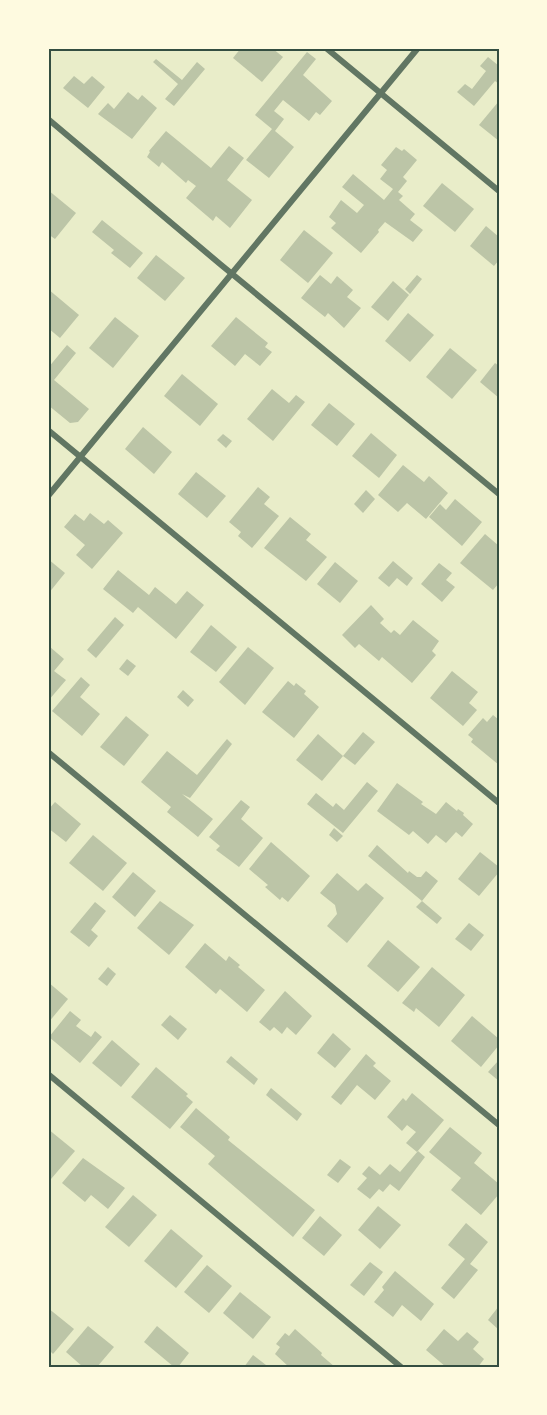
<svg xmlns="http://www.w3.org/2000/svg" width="547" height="1415" font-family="'DejaVu Sans',sans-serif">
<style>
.building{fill:#bcc5a7}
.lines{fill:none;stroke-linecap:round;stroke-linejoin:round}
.minor{stroke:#617663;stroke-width:6}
.neatline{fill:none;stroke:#344e41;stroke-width:2}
</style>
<rect width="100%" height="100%" fill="#e9edc9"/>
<!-- building -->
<g class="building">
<path d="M241 48H272L283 57 262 82 233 58Z"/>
<path d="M307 52 316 59 303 75 332 101 320 115 316 112 309 121 283 100 274 111 284 119 275 131 294 147 269 178 246 160 272 129 255 115Z"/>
<path d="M488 57 499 66V84L495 81 474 106 457 92 465 84 472 89 486 71 480 66Z"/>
<path d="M156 59 182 80 197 62 205 69 174 106 165 99 178 84 153 62Z"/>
<path d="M74 76 84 84 92 76 105 87 88 108 63 88Z"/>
<path d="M128 92 138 100 142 95 157 108 132 139 98 114 108 103 114 109Z"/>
<path d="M499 101V141L479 125Z"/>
<path d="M166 131 211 168 229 146 244 158 227 180 252 200 230 228 216 216 213 221 186 198 196 186 188 180 186 183 162 162 159 167 147 157 150 152 149 151Z"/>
<path d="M396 147 402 151 404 149 417 160 403 177 407 181 398 192 403 196 399 200 415 214 410 220 423 230 413 242 385 222 378 230 379 232 361 253 331 228 336 223 329 217 341 200 357 213 364 205 342 187 353 174 384 200 393 189 380 179 387 170 381 165Z"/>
<path d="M442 183 474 209 455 232 423 206Z"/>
<path d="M48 190 76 213 55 239 48 234Z"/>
<path d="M102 220 143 253 130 268 111 253 114 250 92 232Z"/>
<path d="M486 226 499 237V260L494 266 470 246Z"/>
<path d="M304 230 333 253 308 283 280 260Z"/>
<path d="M156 255 185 278 165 301 137 278Z"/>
<path d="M320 275 331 284 337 276 353 290 347 297 361 308 344 328 328 313 325 317 301 298Z"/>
<path d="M417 275 422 279 410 294 405 289Z"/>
<path d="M393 281 409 295 388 321 371 307Z"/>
<path d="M48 289 79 315 60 338 48 328Z"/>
<path d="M408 313 434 335 410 362 385 341Z"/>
<path d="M115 317 139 336 113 368 89 348Z"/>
<path d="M236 317 268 343 265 347 272 352 260 366 245 354 235 366 211 346Z"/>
<path d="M67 345 76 353 54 380 89 409 78 422 70 423 48 405V368Z"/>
<path d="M450 348 477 370 452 399 426 377Z"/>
<path d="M495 363 499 366V398L480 382Z"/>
<path d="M182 374 218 404 200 426 164 396Z"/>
<path d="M272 389 289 403 296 395 305 402 273 441 247 419Z"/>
<path d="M329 403 355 424 337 446 311 425Z"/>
<path d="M143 427 172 452 154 474 125 449Z"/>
<path d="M371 433 397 455 379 478 352 456Z"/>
<path d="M223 434 232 441 226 448 217 440Z"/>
<path d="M403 465 424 482 429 476 448 493 426 519 407 503 398 512 378 495Z"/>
<path d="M196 472 226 496 207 518 178 494Z"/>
<path d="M258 487 270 497 264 504 279 516 252 548 238 536 241 532 229 522Z"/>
<path d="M366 490 375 499 363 513 354 504Z"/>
<path d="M455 499 482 522 462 546 429 517 440 504 446 510Z"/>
<path d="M90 513 104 524 108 520 123 533 92 569 76 555 85 545 64 527 75 514 84 521Z"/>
<path d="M290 517 311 534 306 540 327 557 306 581 264 548Z"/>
<path d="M485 534 499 546V583L493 590 460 563Z"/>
<path d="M48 559 65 573 48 594Z"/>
<path d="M393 561 413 578 407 586 397 578 389 587 378 578Z"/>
<path d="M335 562 358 581 340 603 317 584Z"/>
<path d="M439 563 452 573 446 580 455 587 442 602 421 584Z"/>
<path d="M118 570 149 595 155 587 176 604 187 591 204 605 176 639 138 607 133 613 103 589Z"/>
<path d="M371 605 384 619 380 623 391 633 394 630 400 635 413 620 439 641 432 651 436 655 412 683 382 657 379 661 359 644 355 648 342 635Z"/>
<path d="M115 617 124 625 96 658 87 650Z"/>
<path d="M211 625 237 647 216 672 190 652Z"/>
<path d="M50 647 64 659 54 671 66 680 48 701V650Z"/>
<path d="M248 647 274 668 245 705 219 682Z"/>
<path d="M127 659 136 666 128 676 119 669Z"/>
<path d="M452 671 478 692 469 703 477 710 463 726 430 698Z"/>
<path d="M81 677 90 685 80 697 100 714 82 736 52 711Z"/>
<path d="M288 681 294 686 296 683 306 691 304 694 319 707 294 738 262 712Z"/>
<path d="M183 690 194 700 188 707 177 697Z"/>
<path d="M493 715 499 720V765L471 742 473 739 468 735 483 718 487 722Z"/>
<path d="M126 716 149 735 124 766 100 747Z"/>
<path d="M363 732 375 742 355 765 343 756Z"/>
<path d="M318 734 343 756 322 781 296 760Z"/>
<path d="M227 739 232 744 190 798 182 794 213 819 198 837 167 812 171 807 141 782 167 751 197 775Z"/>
<path d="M367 782 378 791 343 833 307 804 316 793 333 807 336 803 344 810Z"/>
<path d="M397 783 423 802 421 804 436 814 446 802 457 811 458 809 464 813 463 815 473 824 462 837 456 832 446 843 436 835 428 844 413 831 409 835 377 811Z"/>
<path d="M241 800 250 807 241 819 263 838 239 867 216 850 220 846 209 837Z"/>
<path d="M55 802 81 824 66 842 48 828V810Z"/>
<path d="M334 828 343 836 337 842 329 835Z"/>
<path d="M93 835 127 863 103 891 69 863Z"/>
<path d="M271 842 310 876 288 902 282 897 280 900 265 887 268 885 249 869Z"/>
<path d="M377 845 408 873 409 871 417 877H421L426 871 438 881 422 901 368 856Z"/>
<path d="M480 852 499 867V872L479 896 458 879Z"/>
<path d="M133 872 156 891 135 917 112 897Z"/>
<path d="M337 873 358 891 366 883 384 898 347 943 327 926 337 914 335 905 320 893Z"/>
<path d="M160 901 194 925 169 955 137 928Z"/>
<path d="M422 901 442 918 437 924 416 907Z"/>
<path d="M95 902 106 911 91 930 98 936 89 947 70 932Z"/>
<path d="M469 923 484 935 471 951 455 939Z"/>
<path d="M388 940 420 967 398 992 367 966Z"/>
<path d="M205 943 226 961 229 956 240 965 238 967 265 990 247 1012 220 989 216 994 185 967Z"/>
<path d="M108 967 116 974 107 986 98 979Z"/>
<path d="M432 967 465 995 439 1027 416 1008 414 1012 402 1003Z"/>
<path d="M48 982 68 999 48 1023Z"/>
<path d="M285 991 312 1016 296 1035 287 1027 282 1034 274 1027 270 1031 259 1022Z"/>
<path d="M70 1011 81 1020 76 1026 91 1037 95 1031 102 1037 80 1063 49 1037Z"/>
<path d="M170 1015 187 1029 178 1040 161 1025Z"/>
<path d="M472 1016 499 1039V1045L481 1067 451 1041Z"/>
<path d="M333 1033 351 1049 335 1068 317 1053Z"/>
<path d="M112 1040 140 1064 121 1087 92 1063Z"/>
<path d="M366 1054 376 1063 373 1066 391 1081 375 1100 357 1085 341 1105 331 1097Z"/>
<path d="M231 1056 258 1079 254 1085 226 1062Z"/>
<path d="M499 1060V1081L488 1072Z"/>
<path d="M156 1067 188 1094 186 1096 193 1102 170 1129 131 1097Z"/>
<path d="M271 1088 302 1114 297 1121 266 1095Z"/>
<path d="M412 1093 444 1120 417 1152 406 1143 416 1132 407 1125 402 1131 387 1117 403 1098 406 1101Z"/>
<path d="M196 1108 230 1137 228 1140 315 1210 293 1237 208 1164 215 1156 180 1127Z"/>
<path d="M450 1127 482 1153 474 1163 499 1184V1194L481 1215 451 1190 461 1178 429 1152Z"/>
<path d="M48 1129 75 1151 51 1179 48 1177Z"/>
<path d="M418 1151 425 1157 399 1191 390 1184 383 1192 379 1189 370 1199 357 1189 367 1178 362 1174 369 1166 380 1175 390 1164 400 1172Z"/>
<path d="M83 1158 125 1188 108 1209 91 1195 85 1202 62 1183Z"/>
<path d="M340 1159 351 1167 338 1183 327 1175Z"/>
<path d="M133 1195 157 1215 129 1247 105 1227Z"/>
<path d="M378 1206 401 1225 380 1249 358 1230Z"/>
<path d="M320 1216 342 1235 324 1256 302 1238Z"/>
<path d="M466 1223 488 1242 470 1264 478 1270 454 1299 441 1288 465 1259 448 1245Z"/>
<path d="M171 1229 203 1256 176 1288 144 1261Z"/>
<path d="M370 1262 383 1272 364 1296 350 1285Z"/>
<path d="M207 1265 232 1286 209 1313 184 1292Z"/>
<path d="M395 1271 434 1304 421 1321 402 1305 393 1317 374 1302 384 1290 382 1287Z"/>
<path d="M240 1292 271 1317 253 1339 223 1313Z"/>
<path d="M499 1306V1330L488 1320Z"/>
<path d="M48 1308 74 1329 53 1354 48 1349Z"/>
<path d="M88 1326 114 1347 97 1367H83L66 1352Z"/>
<path d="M157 1326 189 1353 178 1367H174L144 1342Z"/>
<path d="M295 1329 322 1353 321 1355 335 1367H289L275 1354 280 1347 276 1344 285 1333 289 1336Z"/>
<path d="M444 1329 458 1341 467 1332 479 1342 473 1349 484 1359 478 1367H446L426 1350Z"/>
<path d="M253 1355 266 1365 264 1367H244Z"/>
</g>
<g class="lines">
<!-- minor -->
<g class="minor">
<path d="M326 48 499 191"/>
<path d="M48 119 220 264 499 494"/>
<path d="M48 430 499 803"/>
<path d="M48 496 418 48"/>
<path d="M48 752 499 1125"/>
<path d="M48 1074 401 1367"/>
</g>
</g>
<!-- border -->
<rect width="547" height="1415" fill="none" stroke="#fefae0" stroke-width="99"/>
<rect x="50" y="50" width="448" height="1316" class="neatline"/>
</svg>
